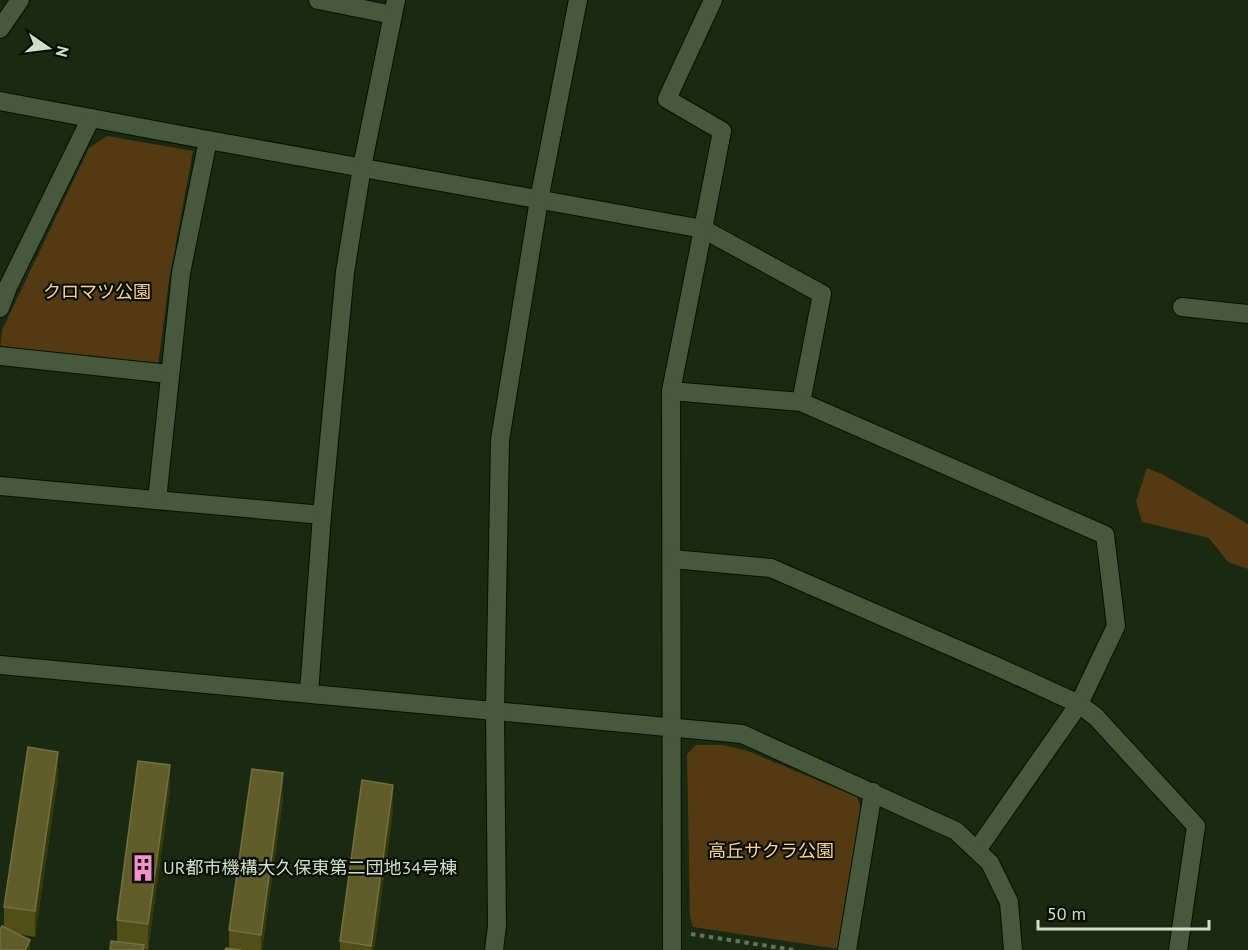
<svg xmlns="http://www.w3.org/2000/svg" width="1248" height="950" font-family="'PT Sans','Noto Sans JP',sans-serif">
<style>
.green{fill:#533a13}
.lines{fill:none;stroke-linecap:round;stroke-linejoin:round}
.minor-casing{stroke:#051100;stroke-width:20}
.tertiary-casing{stroke:#051100;stroke-width:20}
.path{stroke:#65725c;stroke-width:4;stroke-dasharray:4.5 4.5;stroke-linecap:butt}
.minor{stroke:#47583c;stroke-width:18}
.tertiary{stroke:#47583c;stroke-width:18}
.wall{fill:#524e18}
.shaded-wall{fill:#36390c}
.building{fill:#605d2b;stroke:#727144;stroke-width:1.5}
.labels{text-anchor:middle;stroke-width:4.5;stroke-linejoin:round;paint-order:stroke}
.park-label{font-size:18px;fill:#fdd094;stroke:#090f05}
.poi-label{font-size:18px;fill:#d3ddcd;stroke:#090f05;text-anchor:start}
</style>
<rect width="100%" height="100%" fill="#1a290f"/>
<!-- green -->
<g class="green">
<path d="M107 136 193 151 169 281 158 366 0 353 2 330 89 148Z"/>
<path d="M1147 468 1162 474 1248 524V569L1228 562 1209 538 1142 522 1136 501Z"/>
<path d="M696 745H722L748 751 857 797 861 809 839 949 693 927 690 917 687 754Z"/>
</g>
<g class="lines">
<defs>
<g id="minor">
<path d="M318 0 393 15"/>
<path d="M713 0 667 99 722 131 703 229 822 294 801 402"/>
<path d="M0 29 20 0"/>
<path d="M0 101 208 140 703 229 671 391 672 950"/>
<path d="M1182 307 1248 314"/>
<path d="M0 308 8 287 91 118"/>
<path d="M0 356 169 374"/>
<path d="M671 391 801 402 1105 535 1116 626 1079 704 977 850"/>
<path d="M0 486 322 515"/>
<path d="M157 500 181 273 208 140"/>
<path d="M672 559 771 568 998 667 1079 704 1096 717 1196 826 1178 950"/>
<path d="M309 693 322 515 345 272 362 167 396 0"/>
<path d="M847 950 873 792"/>
</g>
<g id="tertiary">
<path d="M0 665 742 734 956 831 990 863 1009 902 1013 950"/>
<path d="M494 950 497 926 495 711 500 440 539 200 578 0"/>
</g>
</defs>
<!-- minor casing -->
<use href="#minor" class="minor-casing"/>
<!-- tertiary casing -->
<use href="#tertiary" class="tertiary-casing"/>
<!-- path -->
<path class="path" d="M691 934 794 950"/>
<!-- minor -->
<use href="#minor" class="minor"/>
<!-- tertiary -->
<use href="#tertiary" class="tertiary"/>
</g>
<!-- wall -->
<g class="wall">
<path d="M58 777 35 937 18 934 30 950 4 927V907Z"/>
<path d="M170 790 148 950 144 949V950L117 941V920Z"/>
<path d="M283 798 262 950H225L229 948V930Z"/>
<path d="M393 810 374 950H340V941Z"/>
</g>
<!-- shaded-wall -->
<g class="shaded-wall">
<path d="M58 752V777L35 937V911Z"/>
<path d="M170 765V790L148 950V924Z"/>
<path d="M283 773V798L262 950H261V935Z"/>
<path d="M393 785V810L374 950H371Z"/>
<path d="M30 940V950H25Z"/>
</g>
<!-- building -->
<g class="building">
<path d="M28 747 58 752 35 911 4 907Z"/>
<path d="M138 761 170 765 148 924 117 920Z"/>
<path d="M252 769 283 773 261 935 229 930Z"/>
<path d="M362 780 393 785 371 946 340 941Z"/>
<path d="M2 926 30 940 25 950H0V929Z"/>
<path d="M111 941 144 945 143 950H110Z"/>
<path d="M226 948 242 950H225Z"/>
</g>
<!-- icons -->
<defs>
<symbol id="building-bare" viewBox="-9 -9 18 18"><path d="M-4-6H4V6H1V3H-1V6H-4ZM-2.5-4.3h1.7v1.8h-1.7ZM.8-4.3h1.7v1.8H.8ZM-2.5-1h1.7V.8h-1.7ZM.8-1h1.7V.8H.8Z" fill="#f890cb" stroke="#090f05" stroke-width="2.5" paint-order="stroke"/></symbol>
</defs>
<g fill-rule="evenodd">
<use href="#building-bare" x="124" y="849" width="38" height="38"/>
</g>
<g class="labels">
<!-- park labels -->
<g class="park-label">
<text x="97" y="298">クロマツ公園</text>
<text x="771" y="857">高丘サクラ公園</text>
</g>
<!-- poi labels -->
<g class="poi-label">
<text x="163" y="874">UR都市機構大久保東第二団地34号棟</text>
</g>
</g>
<!-- north arrow -->
<g transform="translate(48 48) rotate(104)" stroke="#090f05" stroke-width="4.5" paint-order="stroke">
<path d="M0-4.5L10 22L0 15L-10 22Z" fill="#d3ddcd"/>
<text y="-9" font-size="16" font-weight="bold" text-anchor="middle" fill="#d3ddcd">N</text>
</g>
<!-- scale -->
<path d="M1038 920v9h171v-9" fill="none" stroke="#d3ddcd" stroke-width="3"/>
<text x="1047" y="920" font-size="18" fill="#d3ddcd" stroke="#090f05" stroke-width="4.5" paint-order="stroke">50 m</text>
</svg>
